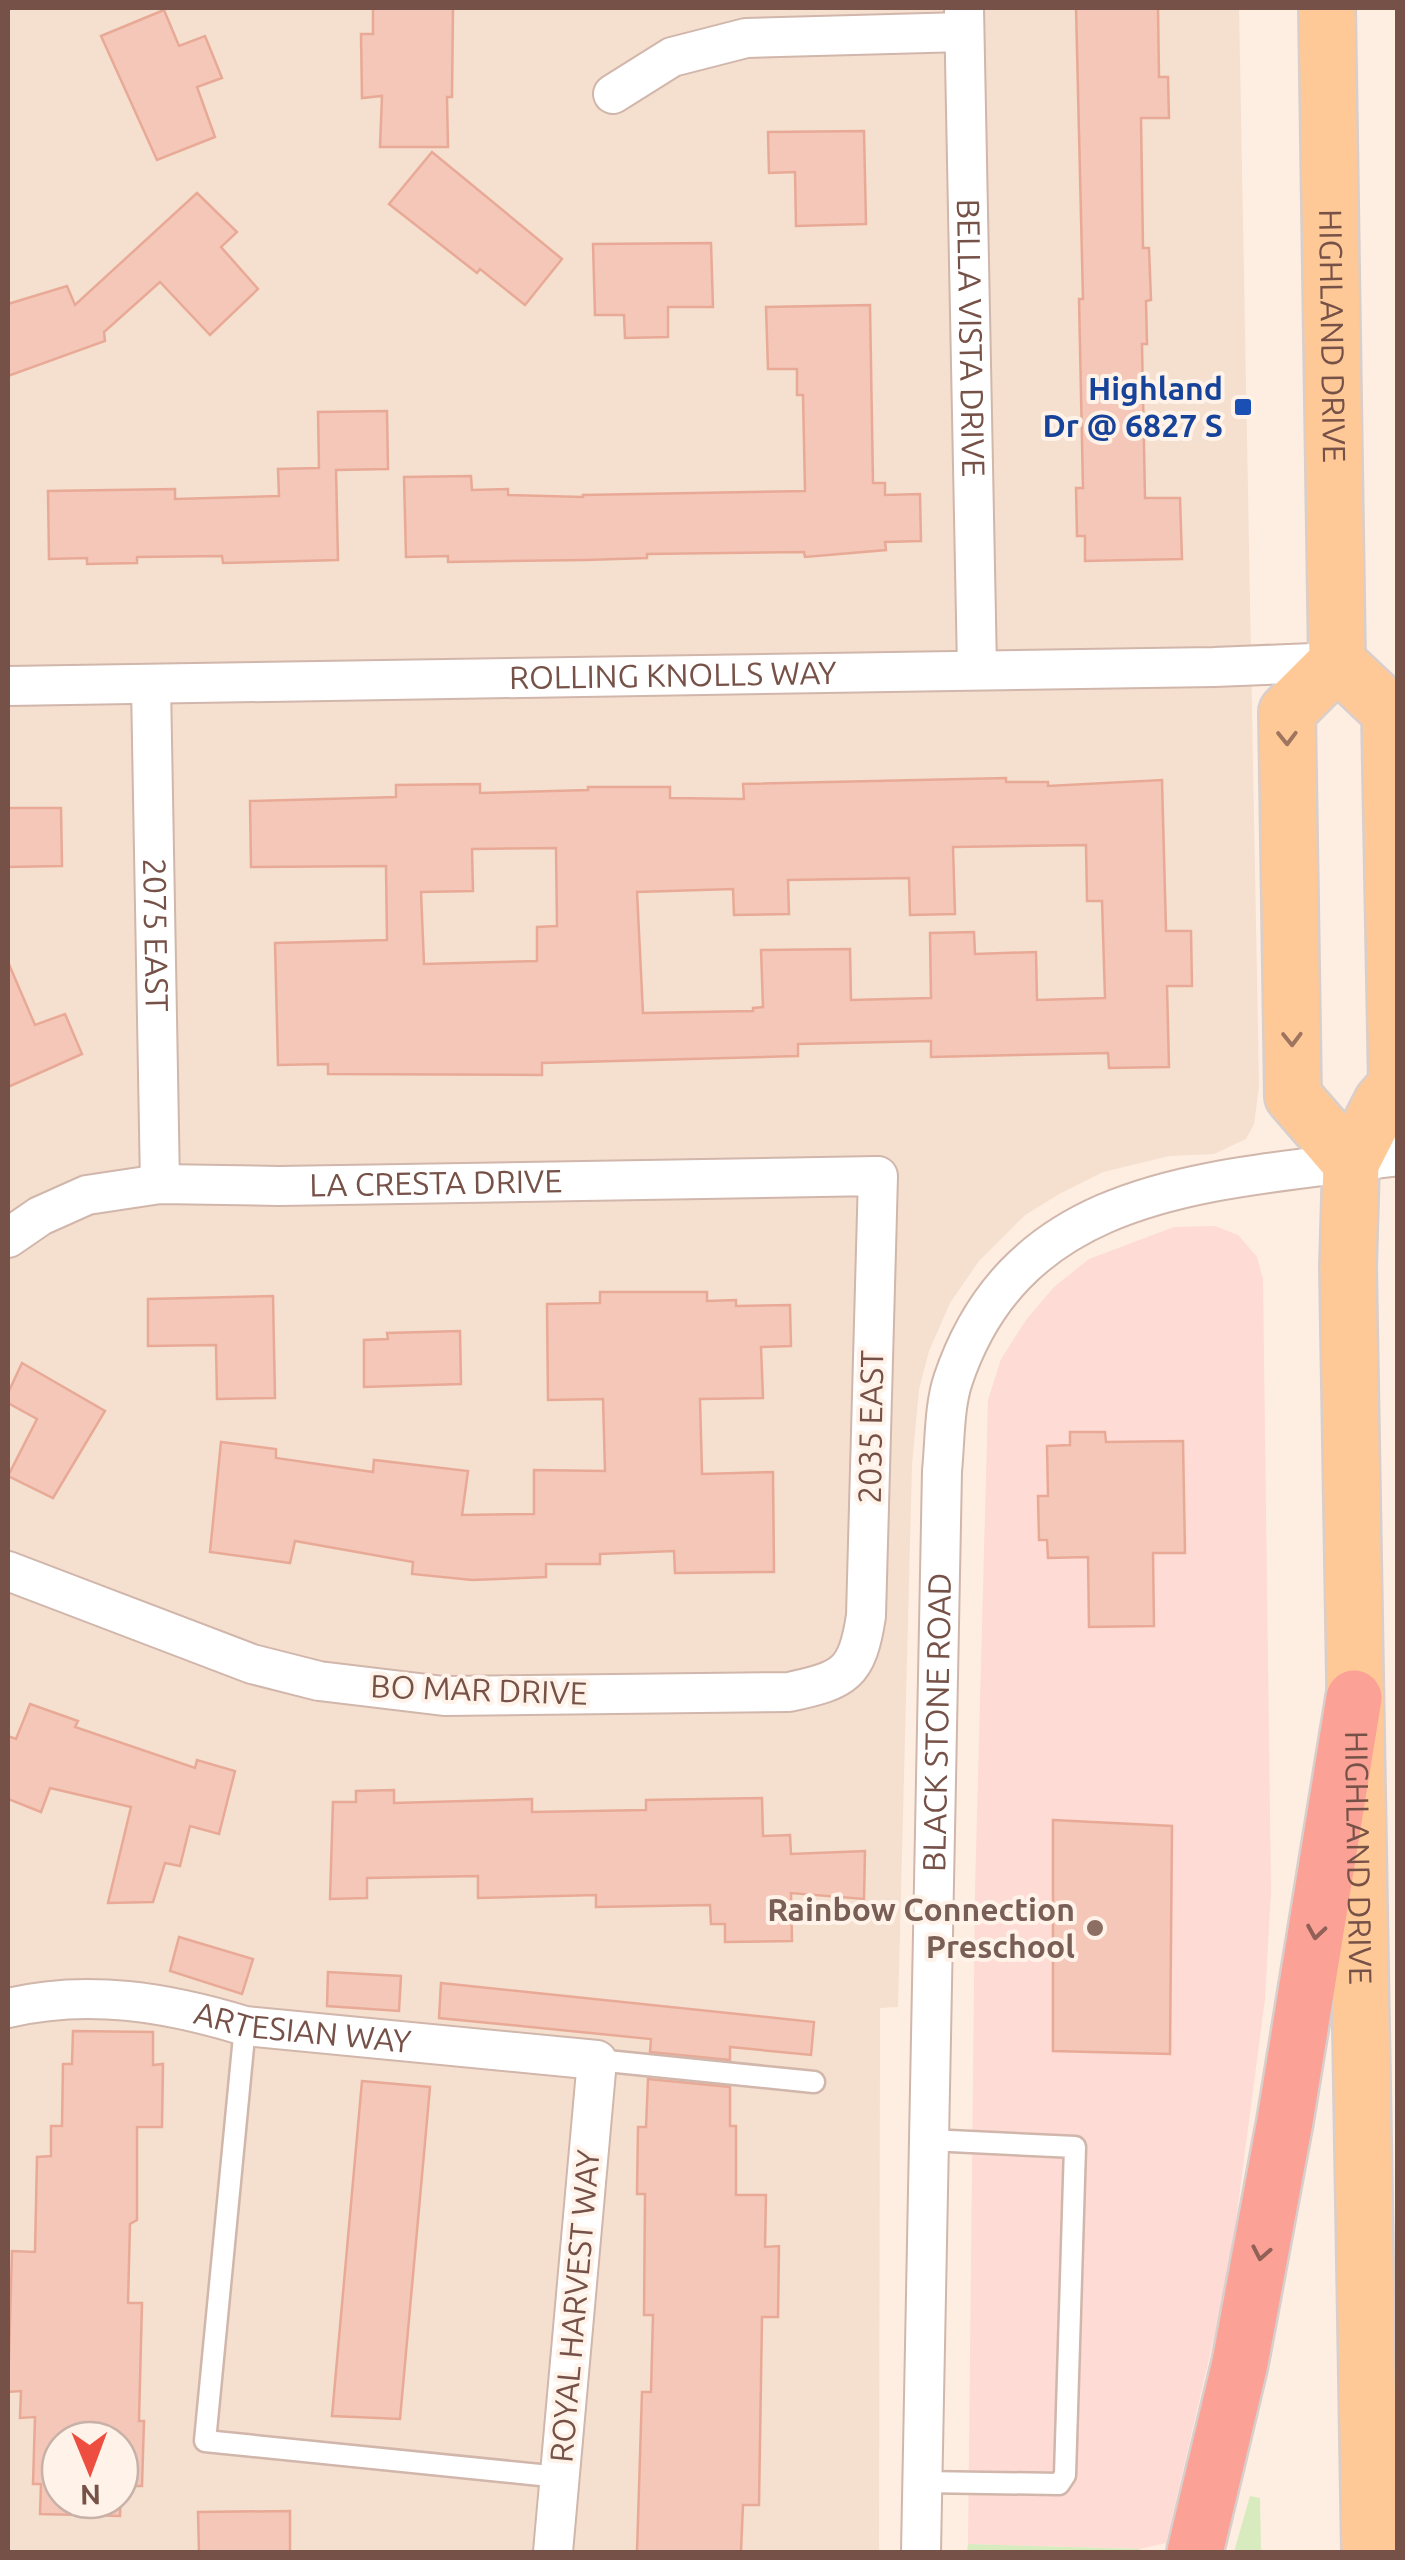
<svg xmlns="http://www.w3.org/2000/svg" width="1405" height="2560" font-family="Ubuntu,sans-serif">
<style>
.residential{fill:#f5dfcf;fill-rule:evenodd}
.commercial{fill:#fedbd4}
.green{fill:#d7ebbf}
.building{fill:#f4c7b8;stroke:#e8aa97;stroke-width:2.5;fill-rule:evenodd}
.lines{fill:none;stroke-linecap:round;stroke-linejoin:round}
.lane-casing{stroke:#d1b6ab;stroke-width:25}
.street-casing{stroke:#d1b6ab;stroke-width:42}
.primary-casing{stroke:#d9cecb;stroke-width:60}
.highway-casing{stroke:#d9cecb;stroke-width:60}
.lane{stroke:#fff;stroke-width:20}
.street{stroke:#fff;stroke-width:38}
.primary{stroke:#ffc997;stroke-width:55}
.highway{stroke:#fba195;stroke-width:55}
.oneway{stroke:#9f755f}
.oneway2{stroke:#916157}
.transit-dot{fill:#1a4fb4;stroke:#fff3e9;stroke-width:4}
.education-dot{fill:#8d6e63;stroke:#fff3e9;stroke-width:4}
.labels{text-anchor:middle;stroke-width:8;stroke-linejoin:round;paint-order:stroke}
.street-label{font-size:32px;fill:#765147;stroke:#fff3e9}
.transit-label{font-size:32px;font-weight:bold;fill:#164399;stroke:#fff3e9;text-anchor:end}
.education-label{font-size:32px;font-weight:bold;fill:#785e54;stroke:#fff3e9;text-anchor:end}
</style>
<rect width="100%" height="100%" fill="#fdeee1"/>
<!-- residential -->
<path class="residential" d="M8 8H1239L1259 1086 1254 1124 1246 1139 1214 1154 1169 1156 1103 1172 1061 1193 1025 1215 979 1261 950 1303 929 1351 919 1389 912 1465 898 2007 880 2008 879 2552H8ZM60 2440H120V2500H60Z"/>
<!-- commercial -->
<path class="commercial" d="M1215 1226 1238 1235 1257 1257 1263 1279 1271 1891 1265 1999 1229 2273 1166 2543 1140 2549 968 2544 975 1891 988 1400 1001 1359 1026 1320 1054 1287 1089 1259 1174 1227Z"/>
<!-- green -->
<g class="green">
<path d="M1250 2496 1260 2498 1261 2552H1234Z"/>
<path d="M968 2544 1140 2549 1139 2552H967Z"/>
</g>
<!-- building -->
<g class="building">
<path d="M373 8H453L452 97H447L448 147H380L382 96 362 98 361 34H373Z"/>
<path d="M1076 8H1158L1159 77H1168L1169 118H1141L1143 248H1149L1151 300 1146 301 1147 344H1142L1145 498H1180L1182 559 1085 561V536H1077L1076 488H1083L1079 299H1083Z"/>
<path d="M164 10 179 46 205 36 222 78 197 87 215 137 157 160 101 36Z"/>
<path d="M864 131 866 224 796 226 795 172 769 173 768 132Z"/>
<path d="M432 152 562 259 525 305 480 269 477 273 389 204Z"/>
<path d="M197 193 237 232 221 247 258 289 210 335 160 282 104 332 105 341 8 376V304L67 286 75 305Z"/>
<path d="M711 243 713 307H668V337L625 338 624 315H595L593 244Z"/>
<path d="M870 305 873 483H885V495L920 494 921 541 885 542 886 550 805 557 804 552 647 554V558L585 560 448 562V556L406 557 404 477 471 476 472 490 508 489V495L583 497V495L805 491 803 395H797V369H768L766 307Z"/>
<path d="M387 411 388 469 336 470 338 560 223 563 222 556 137 557V563L87 564V558L49 559 48 491 175 489V499L279 496 278 469 319 468 318 412Z"/>
<path d="M1006 778V782H1048V786L1162 780 1166 931H1191L1192 986H1167L1169 1067 1109 1068 1108 1053 931 1057V1041L798 1044V1056L542 1063V1075L328 1074V1064L278 1065 275 943 387 940 386 866 251 867 250 801 396 797V785L480 784V793L588 790V787H670V798L744 799 743 784ZM1086 845 1087 901H1102L1105 998 1037 1000 1036 952 975 954 974 932 930 933 931 998 851 1000 850 949 761 950 763 1007 753 1008V1011L643 1013 637 892 733 889 734 915 789 914 788 880 909 878 910 915 955 914 953 847ZM556 848 557 926 537 927V961L424 964 421 892 473 891 472 849Z"/>
<path d="M8 808H61L62 866 8 867Z"/>
<path d="M8 962 35 1025 65 1014 82 1054 8 1087Z"/>
<path d="M600 1292H707V1301L736 1300V1306L790 1305 791 1346 761 1347 763 1398 700 1399 702 1474 773 1472 774 1572 675 1573 674 1551 600 1554V1564H546V1577L472 1580 412 1574 413 1562 295 1541 290 1563 210 1552 221 1442 276 1449V1458L373 1472 374 1460 468 1471 462 1515 534 1514V1470L605 1471 603 1399 548 1400 547 1304 600 1303Z"/>
<path d="M273 1296 275 1398 217 1399 216 1345 148 1346V1299Z"/>
<path d="M460 1331 461 1384 364 1387V1340L388 1339 387 1333Z"/>
<path d="M22 1363 105 1411 53 1498 8 1476 37 1419 8 1403V1393Z"/>
<path d="M1070 1432H1105L1106 1442 1183 1441 1185 1553H1153L1154 1626 1089 1627 1088 1557 1048 1558 1047 1540H1039L1038 1496H1048L1047 1446 1070 1445Z"/>
<path d="M30 1704 78 1721 75 1727 195 1768 197 1760 235 1771 219 1834 190 1826 180 1866 165 1863 153 1902 108 1903 131 1807 50 1788 41 1812 8 1799V1736L16 1739Z"/>
<path d="M394 1790V1803L532 1799V1812L646 1810V1800L762 1798 763 1836 790 1835 791 1854 865 1851 864 1899 791 1893 792 1941 725 1942V1924H711L710 1905 596 1907V1895L478 1898V1876L367 1878V1898L330 1899 333 1802H356V1791Z"/>
<path d="M1053 1820 1172 1826 1170 2054 1053 2051Z"/>
<path d="M179 1937 253 1959 242 1994 170 1971Z"/>
<path d="M328 1972 401 1976 399 2011 327 2006Z"/>
<path d="M441 1983 814 2022 811 2055 730 2047V2060L650 2052 651 2039 439 2018Z"/>
<path d="M73 2031 153 2032V2065L163 2064 162 2127H137V2220L130 2224 128 2303H142L139 2421H144L142 2486H121L120 2516 40 2514 41 2484H33L35 2417 20 2418 21 2391 8 2392 12 2251 35 2252 37 2157 51 2156V2126H62L63 2064H72ZM60 2440H120V2500H60Z"/>
<path d="M648 2079 730 2087V2126H736V2195H766L765 2247 779 2246 778 2317H762L759 2505H743L741 2551 637 2552 642 2392H651L653 2315H644L645 2194H637L638 2127H646Z"/>
<path d="M362 2081 430 2087 400 2419 332 2416Z"/>
<path d="M290 2511V2552H199L198 2512Z"/>
</g>
<g class="lines">
<defs>
<g id="lane">
<path d="M245 2026 205 2441 560 2477"/>
<path d="M597 2060 814 2082"/>
<path d="M922 2482 1059 2484 1065 2475 1075 2147 929 2140"/>
</g>
<g id="street">
<path id="s1" d="M964 8 977 669"/>
<path d="M613 94 672 57 746 38 964 32"/>
<path id="s2" d="M151 685 160 1184"/>
<path id="s3" d="M8 686 1214 667 1337 662"/>
<path id="s4" d="M8 1238 40 1216 87 1195 160 1184 279 1186 878 1176 866 1616C857 1674 845 1680 789 1692L444 1696 319 1681 252 1664 8 1571"/>
<path id="s5" d="M8 2008C88 1989 167 2002 245 2026L597 2060 553 2552"/>
<path id="s6" d="M921 2552 942 1471C945 1442 944 1407 953 1380 1021 1178 1221 1182 1398 1156"/>
</g>
<g id="primary">
<path id="s7" d="M1327 8 1337 662 1287 712 1293 1096 1351 1163"/>
<path id="s8" d="M1337 662 1390 712 1397 1085 1382 1102 1351 1163 1348 1267 1370 2552"/>
</g>
<path id="highway" d="M1195 2552 1240 2363 1285 2121 1354 1698"/>
</defs>
<!-- lane casing -->
<use href="#lane" class="lane-casing"/>
<!-- street casing -->
<use href="#street" class="street-casing"/>
<!-- primary casing -->
<use href="#primary" class="primary-casing"/>
<!-- highway casing -->
<use href="#highway" class="highway-casing"/>
<!-- lane -->
<use href="#lane" class="lane"/>
<!-- street -->
<use href="#street" class="street"/>
<!-- primary -->
<use href="#primary" class="primary"/>
<!-- highway -->
<use href="#highway" class="highway"/>
</g>
<!-- one-way arrows -->
<defs><path id="oneway-chevron" d="M-2-3.5L2.5 0L-2 3.5" fill="none" stroke-width="1.6" stroke-linecap="round" stroke-linejoin="round" transform="scale(2.5)"/></defs>
<g class="oneway">
<use href="#oneway-chevron" transform="translate(1287 738) rotate(89)"/>
<use href="#oneway-chevron" transform="translate(1292 1039) rotate(89)"/>
</g>
<g class="oneway2">
<use href="#oneway-chevron" transform="translate(1316 1932) rotate(99)"/>
<use href="#oneway-chevron" transform="translate(1261 2253) rotate(101)"/>
</g>
<!-- markers -->
<rect class="transit-dot" x="1233" y="397" width="20" height="20" rx="5"/>
<circle class="education-dot" cx="1095" cy="1928" r="10"/>
<g class="labels">
<!-- street labels -->
<g class="street-label">
<text dy="11" stroke="none"><textPath href="#s7" startOffset="328">HIGHLAND DRIVE</textPath></text>
<text dy="11" stroke="none"><textPath href="#s1" startOffset="330">BELLA VISTA DRIVE</textPath></text>
<text dy="11" stroke="none"><textPath href="#s3" startOffset="665">ROLLING KNOLLS WAY</textPath></text>
<text dy="11" stroke="none"><textPath href="#s2" startOffset="250">2075 EAST</textPath></text>
<text dy="11" stroke="none"><textPath href="#s4" startOffset="440">LA CRESTA DRIVE</textPath></text>
<text transform="translate(871 1427) rotate(-89)" y="11">2035 EAST</text>
<text transform="translate(479 1690) rotate(2)" y="11">BO MAR DRIVE</text>
<text dy="11" stroke="none"><textPath href="#s6" startOffset="830">BLACK STONE ROAD</textPath></text>
<text dy="11" stroke="none"><textPath href="#s8" startOffset="1232">HIGHLAND DRIVE</textPath></text>
<text dy="11" stroke="none"><textPath href="#s5" startOffset="298">ARTESIAN WAY</textPath></text>
<text transform="translate(575 2306) rotate(-85)" y="11">ROYAL HARVEST WAY</text>
</g>
<!-- transit labels -->
<g class="transit-label">
<text x="1223" y="400">Highland<tspan x="1223" dy="37">Dr @ 6827 S</tspan></text>
</g>
<!-- education labels -->
<g class="education-label">
<text x="1075" y="1921">Rainbow Connection<tspan x="1075" dy="37">Preschool</tspan></text>
</g>
</g>
<!-- border -->
<rect width="1405" height="2560" fill="none" stroke="#765147" stroke-width="20"/>
<!-- north arrow -->
<g transform="translate(90 2470) rotate(179)"><circle r="48" fill="#fff3e9" stroke="#c8b2a8" stroke-width="2.5"/>
<path d="M0-8L18 38L0 25L-18 38Z" fill="#ee4e40"/>
<text y="-15" font-size="28" font-weight="bold" text-anchor="middle" fill="#765147">N</text>
</g>
</svg>
